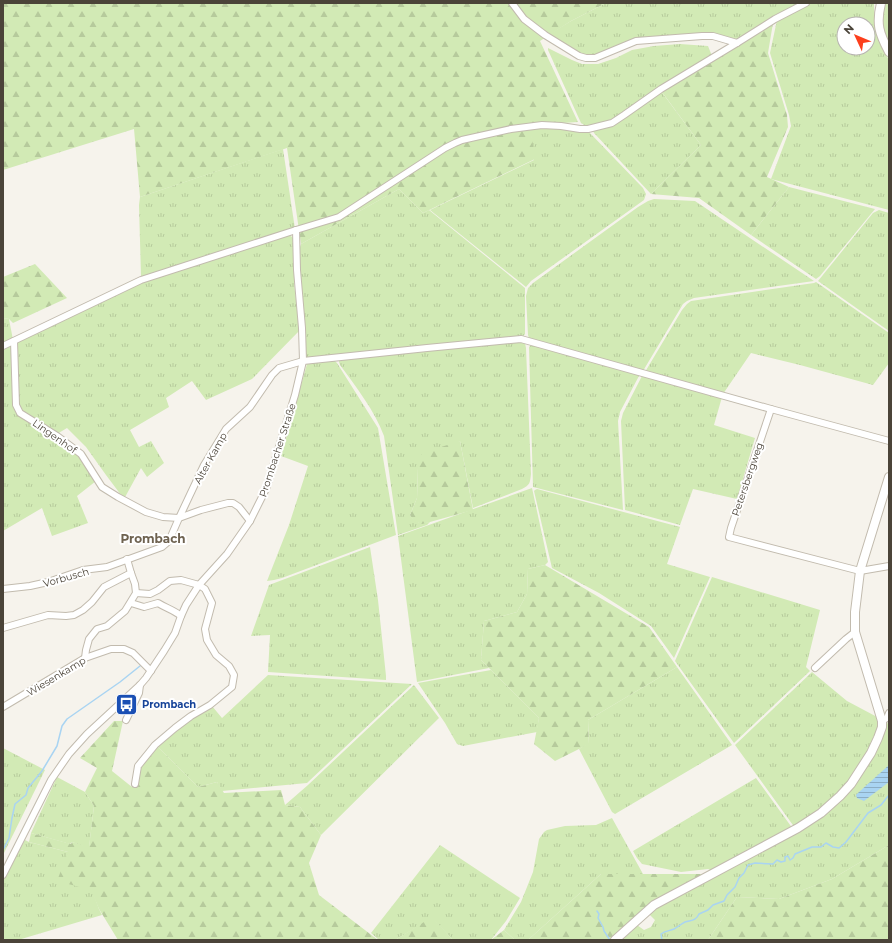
<svg xmlns="http://www.w3.org/2000/svg" width="892" height="943" font-family="Montserrat,sans-serif">
<style>
.grass{fill:url(#grass-tufts);fill-rule:evenodd}
.forest{fill:url(#forest-firs)}
.water{fill:url(#water-rules)}
.lines{fill:none;stroke-linecap:round;stroke-linejoin:round}
.stream{stroke:#a9d4f2;stroke-width:1.5}
.minor-casing{stroke:#c2bbae;stroke-width:8}
.tertiary-casing{stroke:#c2bbae;stroke-width:10}
.minor{stroke:#fff;stroke-width:6}
.tertiary{stroke:#fff;stroke-width:8}
.labels{text-anchor:middle;stroke-width:4;stroke-linejoin:round;paint-order:stroke}
.street-label{font-size:10px;fill:#4b4439;stroke:#fff}
.transit-label{font-size:10px;font-weight:bold;fill:#164399;stroke:#fff;text-anchor:start}
.quarter-label{font-size:12px;font-weight:bold;fill:#6e6250;stroke:#fff}
</style>
<defs>
<pattern id="grass-tufts" width="24" height="20" patternUnits="userSpaceOnUse"><rect width="24" height="20" fill="#d2eab5"/><path d="M3 7l-1-3M5 7V3M7 7l1-3M15 17l-1-3M17 17v-4M19 17l1-3" fill="none" stroke="#b6ca9c"/></pattern>
<pattern id="forest-firs" width="22" height="20" patternUnits="userSpaceOnUse"><rect width="22" height="20" fill="#d2eab5"/><path d="M5 1l3.5 6h-7zM16 11l3.5 6h-7z" fill="#b6ca9c"/></pattern>
<pattern id="water-rules" width="6" height="5" patternUnits="userSpaceOnUse"><rect width="6" height="5" fill="#a9d4f2"/><path d="M0 2.5h6" fill="none" stroke="#8caec5"/></pattern>
</defs>
<rect width="100%" height="100%" fill="#f6f3ec"/>
<!-- grass -->
<g class="grass">
<path d="M606 3H802L777 14 741 37 736 39 726 37 640 39 598 55 588 56 579 54 548 35 571 21Z"/>
<path d="M812 3 874 4 875 28 882 48 889 60V210L771 179 791 126 789 115 770 53 777 20ZM844 24H868V48H844Z"/>
<path d="M884 3H889V43C882 28 881 19 884 3Z"/>
<path d="M680 44 708 46 712 56 623 114C611 120 599 124 586 126L581 123 548 50V48L572 60 582 64H598L616 58 632 50 654 46Z"/>
<path d="M661 91 701 145 651 194 594 133 593 131Z"/>
<path d="M556 127 589 132 643 188 646 194 644 200 531 281 526 287 430 210 534 160 530 128Z"/>
<path d="M283 149 295 229 143 278 141 276 139 205 140 197Z"/>
<path d="M789 187 875 209 820 276 816 279 751 235Z"/>
<path d="M399 189 423 213 429 210 525 288V334L522 337 306 358 299 250 301 244Z"/>
<path d="M654 199 695 201 814 281 694 298 687 301 683 304 643 371 529 338 528 335 526 296 528 288 533 283 638 207 648 201Z"/>
<path d="M879 210 889 213V331L818 281 873 213Z"/>
<path d="M287 235C292 236 293 237 294 241V284L300 330 252 379 206 400 192 381 166 398 169 407 130 430 139 447 151 441 164 463 147 477 141 468 124 499 106 475 86 447 67 428 57 434 21 412 17 404V342L128 287Z"/>
<path d="M816 282 889 333V363L873 385 800 365 751 353 723 394 645 372 682 310 687 304 691 301 814 283Z"/>
<path d="M3 318 9 319 13 340 3 345Z"/>
<path d="M507 342H524L525 343 526 348 531 474C530 483 530 485 522 489L473 508 460 441 418 468 417 498 410 515C416 523 420 524 430 522L427 525 398 535 384 436C375 411 356 387 340 365L339 362V360Z"/>
<path d="M11 345 13 346 15 406 81 456 96 481 77 496 88 523 52 536 42 508 3 531V347Z"/>
<path d="M531 345H533L640 374 620 412 618 421 623 510 533 487 529 347Z"/>
<path d="M329 360H334L337 363 378 428 396 535 282 578 274 580 267 581 289 525 308 466 281 456 307 364Z"/>
<path d="M642 376H646L722 397 714 425 755 438 737 499 693 489 680 525 625 510 621 421 623 413Z"/>
<path d="M532 488 548 562 545 565 528 569 527 594 517 612 484 621 481 660 489 668 417 682 398 536Z"/>
<path d="M537 489 680 527 667 564 710 577 674 658 651 626 599 593 552 568 534 491 535 490Z"/>
<path d="M370 547 378 600 386 676V680L268 672 270 635 251 636 269 585Z"/>
<path d="M712 577 820 610 806 667 810 671 734 743 675 661Z"/>
<path d="M677 667 732 745 615 814 612 812 579 749 589 743 588 720Z"/>
<path d="M491 670 539 718 537 732 463 746 457 744 445 723 418 683Z"/>
<path d="M812 672 847 701 879 718V723L876 737 853 777 826 805 795 828 735 745Z"/>
<path d="M268 675 412 684 307 783 222 791 217 782 198 787 157 746 165 737 212 706 222 718Z"/>
<path d="M414 685 439 718 321 835 300 807 285 805 308 785Z"/>
<path d="M887 723 889 724V845L832 879 779 899 737 897 708 940H620L637 925 644 930 651 927 655 920 649 914 664 904 825 813 876 752Z"/>
<path d="M3 748 45 770 3 855Z"/>
<path d="M57 777 85 792 94 806 89 848 72 842 70 844 31 833Z"/>
<path d="M756 778 793 829 713 871 708 869 681 872 642 864 637 858 633 851Z"/>
<path d="M612 818 643 874H601L528 940H515L504 930 521 902 533 872 539 839 544 832 547 830 565 826 596 825Z"/>
<path d="M25 840 29 842 68 852 92 890 99 909 102 915 18 940H4L3 881Z"/>
<path d="M440 845 520 898 506 921 491 940H453L432 918 395 940H379L371 933Z"/>
</g>
<!-- forest -->
<g class="forest">
<path d="M3 3H606L571 21 540 41 578 122 530 125 535 159 423 213 399 189 301 244 287 148 140 197 134 129 3 170Z"/>
<path d="M773 23 768 53 787 115 788 127 767 177 789 187 751 235 699 198 651 194 701 145 662 92Z"/>
<path d="M35 264 67 298 13 323 9 319 3 318V277Z"/>
<path d="M460 441 473 510 430 522 422 524 414 521 410 515 417 498 418 468 422 453Z"/>
<path d="M545 565 649 627 677 667 588 720 589 744 555 761 534 744 539 718 481 660 484 621 517 612 527 594 528 569Z"/>
<path d="M114 721H123L112 771 132 787 141 765 157 746 198 787 217 782 224 793 281 790 285 805 300 807 321 835 309 863 319 895 378 940H118L99 909 91 890 57 881 68 852 29 842 31 833 71 844 72 842 89 847 94 806 85 792 97 768 80 758Z"/>
<path d="M889 845V940H708L737 897 779 899 832 879Z"/>
<path d="M601 874H703L636 917 611 940H528Z"/>
<path d="M432 917 453 940H395Z"/>
<path d="M504 930 515 940H491Z"/>
</g>
<!-- water -->
<path class="water" d="M889 765V782L864 801 857 798 856 795 859 792Z"/>
<g class="lines">
<!-- stream -->
<g class="stream">
<path d="M3 850 9 838 12 818 15 804 26 795 28 788 42 771 57 746 62 726 67 719 120 682 140 666"/>
<path d="M597 911 599 914 598 918 603 927 604 931 610 940"/>
<path d="M662 940 661 934C665 931 669 931 674 929 678 927 681 924 685 922 691 920 696 921 699 914L708 910 713 905 724 901 727 895 735 887 739 878 744 873 748 865 755 863 773 864 777 860 781 862 785 861V857L788 856 790 860 793 858 795 854 812 847H821L826 843 833 847 839 848 846 842 868 813 881 805 889 795"/>
</g>
<defs>
<g id="minor">
<path d="M512 3 524 19 545 35 579 56 586 58H595L636 41 702 36H713L737 43"/>
<path d="M14 341 16 405 20 413 57 436 81 454 102 487 118 497 146 512 163 517 179 518 201 510 228 503H233L239 507 250 521"/>
<path d="M3 346 141 280 296 230 339 217 445 148 455 143 462 140 511 129 542 125 561 126 580 129H588L612 123 624 115 661 89 737 43 775 19 806 3"/>
<path d="M889 441 771 409 731 528 729 537 860 571 889 566"/>
<path d="M3 589 30 586 48 582 83 570 107 567 162 547 169 541 179 518 204 465 226 429 250 407 272 375 279 368 303 361 427 348 521 339 771 409"/>
<path d="M131 603 144 607 158 603C166 608 174 610 181 616"/>
<path d="M3 628 48 615 66 616 74 615 83 610 92 602 104 587 131 573"/>
<path d="M85 658 86 650 89 639 97 629 107 626 125 611 136 593 135 584 131 573 127 559"/>
<path d="M815 668 846 639 855 632"/>
<path d="M3 707 85 658 111 649H124L133 653 151 671"/>
<path d="M126 720 139 693 140 685"/>
<path d="M882 721 887 718 889 713"/>
<path d="M135 784 138 766 155 745 175 728 191 716 210 705 232 687 234 675 229 666 216 655 207 640 205 629 212 603 205 589 199 585 181 580 170 581 158 590 150 594 136 593"/>
<path d="M3 875 51 780 69 754 87 734 140 685 146 678 164 651 175 633 181 616 186 605 199 585 227 554 250 521 266 489 295 395 303 361 302 328 297 270 296 230"/>
</g>
<g id="tertiary">
<path d="M881 3C876 24 879 33 889 52"/>
<path d="M615 940 654 905 798 828 821 813 840 796 851 784 871 753 878 738 882 727V721L855 632V612L860 571 889 477"/>
</g>
</defs>
<!-- minor casing -->
<use href="#minor" class="minor-casing"/>
<!-- tertiary casing -->
<use href="#tertiary" class="tertiary-casing"/>
<!-- minor -->
<use href="#minor" class="minor"/>
<!-- tertiary -->
<use href="#tertiary" class="tertiary"/>
</g>
<!-- icons -->
<defs>
<symbol id="bus-square" viewBox="-11 -11 22 22"><rect x="-9" y="-9" width="18" height="18" rx="4" fill="#1a4fb4" stroke="#fff"/><path d="M-5-6H5V4H4V6H2V4H-2V6H-4V4H-5ZM-3.5-4V0h7V-4ZM-3.5 1.2v1.5H-2V1.2ZM2 1.2v1.5H3.5V1.2Z" fill="#fff"/></symbol>
</defs>
<g fill-rule="evenodd">
<use href="#bus-square" x="114" y="692" width="25" height="25"/>
</g>
<g class="labels">
<!-- street labels -->
<g class="street-label">
<text transform="translate(55 436) rotate(35)" y="4">Lingenhof</text>
<text transform="translate(277 450) rotate(-72)" y="4">Prombacher Straße</text>
<text transform="translate(210 458) rotate(-61)" y="4">Alter Kamp</text>
<text transform="translate(747 479) rotate(-71)" y="4">Petersbergweg</text>
<text transform="translate(66 577) rotate(-16)" y="4">Vorbusch</text>
<text transform="translate(56 676) rotate(-31)" y="4">Wiesenkamp</text>
</g>
<!-- transit labels -->
<g class="transit-label">
<text x="142" y="708">Prombach</text>
</g>
<!-- quarter labels -->
<g class="quarter-label">
<text x="153" y="543">Prombach</text>
</g>
</g>
<!-- border -->
<rect width="892" height="943" fill="none" stroke="#4b4439" stroke-width="8"/>
<!-- north arrow -->
<g transform="translate(856 36) rotate(314)"><circle r="19" fill="#ffffff" stroke="#b7b4b0"/>
<path d="M0-3L7 15L0 10L-7 15Z" fill="#fc3f1d"/>
<text y="-6" font-size="11" font-weight="bold" text-anchor="middle" fill="#4b4439">N</text>
</g>
</svg>
